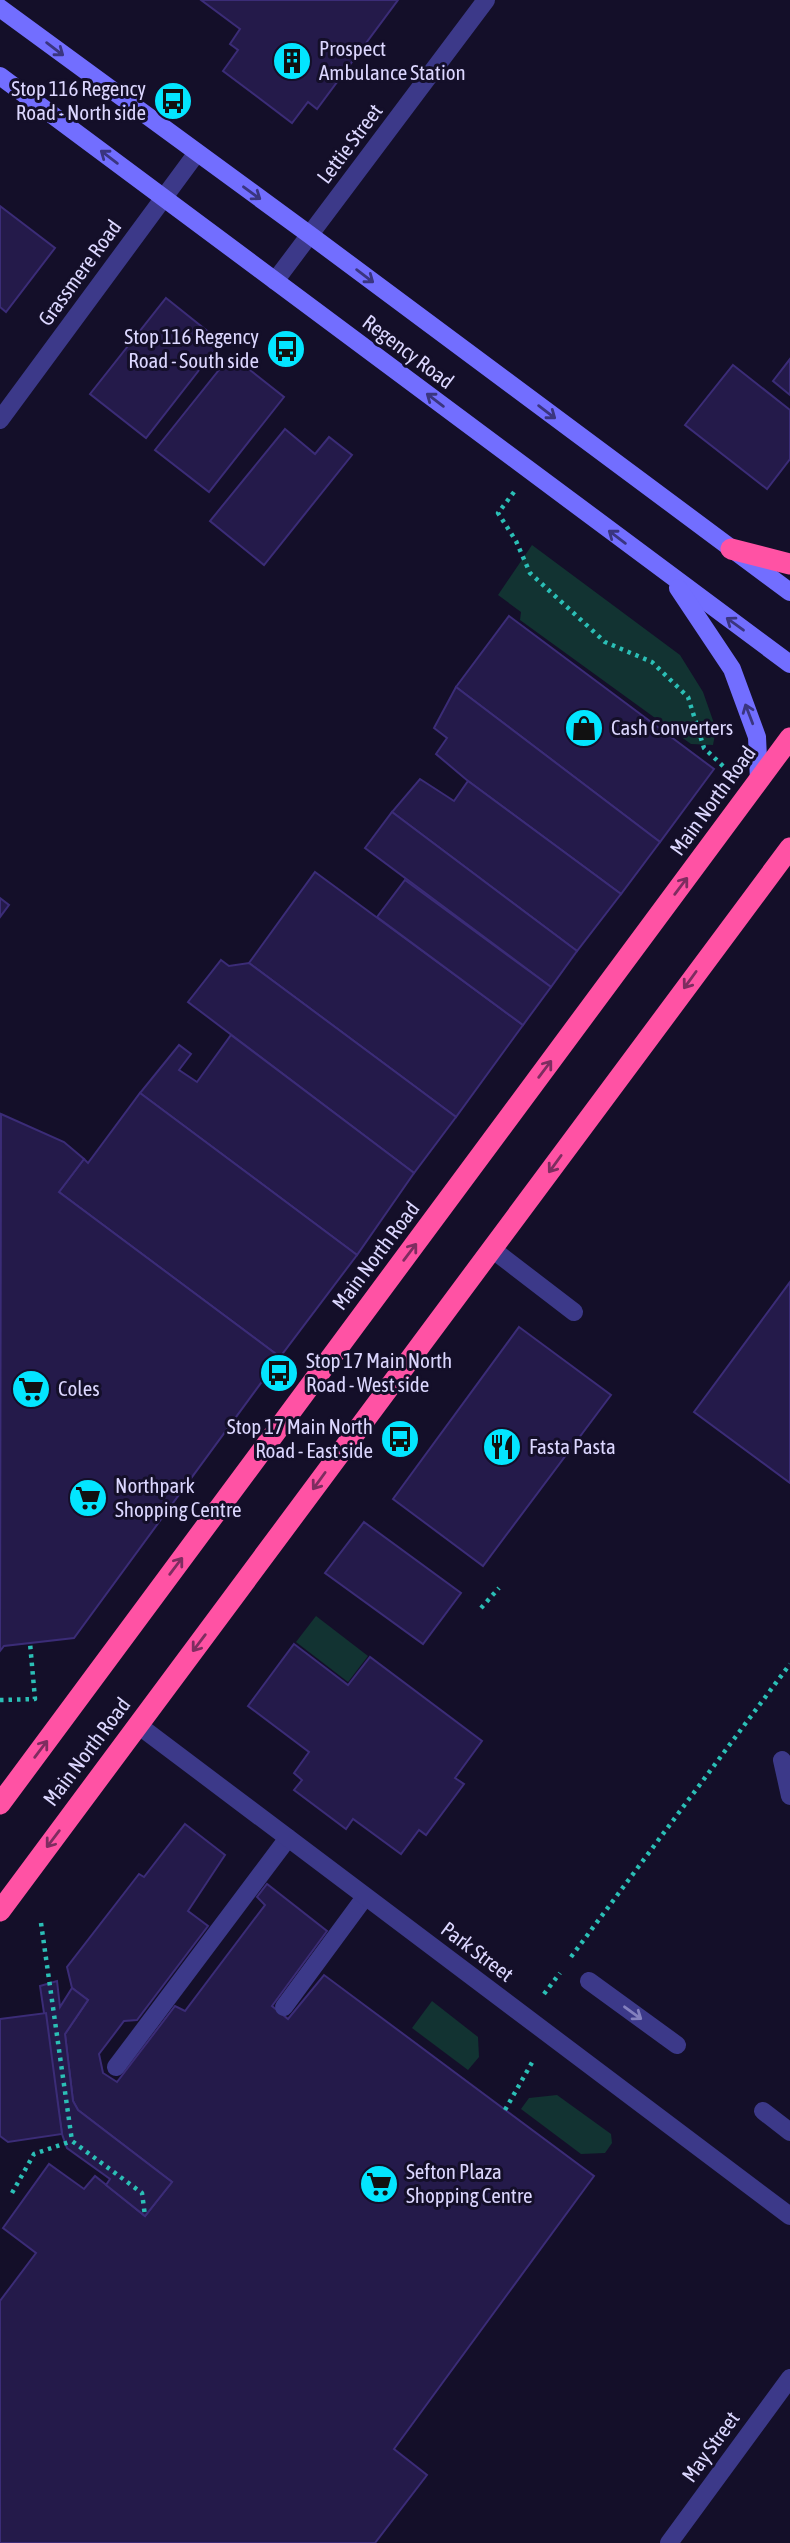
<svg xmlns="http://www.w3.org/2000/svg" width="790" height="2543" font-family="'Asap Condensed',sans-serif">
<style>
.green{fill:#123332}
.building{fill:#241a4a;stroke:#3b2c77;stroke-width:2}
.lines{fill:none;stroke-linecap:round;stroke-linejoin:round}
.path{stroke:#2bbfb6;stroke-width:4.5;stroke-dasharray:3.5 5;stroke-linecap:butt}
.lane{stroke:#3c3989;stroke-width:18}
.street{stroke:#3c3989;stroke-width:18}
.secondary{stroke:#726eff;stroke-width:18}
.highway{stroke:#ff52a4;stroke-width:21}
.oneway{stroke:#3a357f}
.oneway2{stroke:#7e2d60}
.oneway3{stroke:#8480be}
.labels{text-anchor:middle;stroke-width:6;stroke-linejoin:round;paint-order:stroke}
.poi-label{font-size:21px;fill:#dcd7ff;stroke:#140f29;text-anchor:start}
.street-label{font-size:21px;fill:#dcd7ff;stroke:#140f29}
</style>
<rect width="100%" height="100%" fill="#140f29"/>
<!-- green -->
<g class="green">
<path d="M532 545 680 655 703 692 716 729 713 745 691 744 520 620 521 612 498 595Z"/>
<path d="M316 1616 368 1656 348 1682 296 1642Z"/>
<path d="M432 2001 478 2037 479 2057 468 2070 412 2028Z"/>
<path d="M557 2095 611 2134 612 2143 605 2153 581 2154 521 2109 529 2098Z"/>
</g>
<!-- building -->
<g class="building">
<path d="M201 0H398L317 109 308 102 292 123 223 71 238 50 230 44 240 29Z"/>
<path d="M0 206 55 248 6 312 0 307Z"/>
<path d="M166 298 221 342 146 438 90 394Z"/>
<path d="M231 355 284 397 209 492 155 450Z"/>
<path d="M790 359V395L773 381Z"/>
<path d="M733 365 790 410V459L767 489 685 425Z"/>
<path d="M285 429 315 454 329 437 352 455 264 565 210 521Z"/>
<path d="M509 616 714 769 660 842 456 687Z"/>
<path d="M456 687 660 842 621 894 468 781 436 754 447 738 434 728Z"/>
<path d="M420 779 454 801 468 781 621 894 577 951 392 812Z"/>
<path d="M392 812 577 951 551 987 365 848Z"/>
<path d="M315 872 523 1025 456 1117 249 963Z"/>
<path d="M405 880 551 987 523 1025 377 917Z"/>
<path d="M0 898 9 905 0 917Z"/>
<path d="M221 960 229 966 249 963 456 1117 414 1173 188 1002Z"/>
<path d="M231 1035 414 1173 357 1255 140 1093 179 1045 191 1054 179 1070 197 1082Z"/>
<path d="M140 1093 357 1255 280 1357 59 1192 84 1159 88 1163Z"/>
<path d="M1 1114 64 1142 84 1159 59 1192 280 1357 74 1638 4 1646 0 1651Z"/>
<path d="M790 1282V1483L694 1412Z"/>
<path d="M519 1327 611 1395 483 1566 393 1499Z"/>
<path d="M364 1522 461 1593 423 1644 325 1573Z"/>
<path d="M294 1644 348 1685 370 1657 482 1741 455 1778 464 1784 426 1835 419 1830 401 1854 353 1819 346 1829 294 1790 302 1780 294 1773 309 1752 248 1706Z"/>
<path d="M185 1824 225 1855 188 1911 208 1926 137 2020 124 2021 99 2054 103 2073 117 2082 175 2006 185 2011 265 1905 257 1897 267 1884 327 1931 272 2006 288 2019 324 1975 594 2176 394 2449 427 2475 375 2543H0V2301L36 2253 3 2228 49 2164 84 2189 95 2176 145 2216 172 2182 78 2110 73 2101 65 2034 88 2000 72 1988 67 1967 139 1874 144 1877Z"/>
<path d="M57 1981 60 2007 72 1988 88 2000 65 2034 73 2101 78 2110 172 2182 145 2216 106 2185 110 2179 67 2148 62 2134 40 1986Z"/>
<path d="M46 2013 62 2134 8 2142 0 2136V2019Z"/>
</g>
<g class="lines">
<!-- path -->
<g class="path">
<path d="M514 492 498 513 516 541 530 573 605 642 652 662 688 697 704 748 725 768"/>
<path d="M481 1608 499 1588"/>
<path d="M0 1700 35 1699 30 1643"/>
<path d="M41 1923 72 2141 142 2193 145 2216"/>
<path d="M571 1957 790 1664"/>
<path d="M544 1994 560 1973"/>
<path d="M505 2110 534 2059"/>
<path d="M12 2193 34 2154 72 2141"/>
</g>
<!-- lane -->
<g class="lane">
<path d="M492 1249 574 1312"/>
<path d="M782 1760 790 1796"/>
<path d="M589 1981 677 2045"/>
<path d="M284 2007 365 1897"/>
<path d="M116 2067 288 1838"/>
<path d="M763 2111 790 2132"/>
</g>
<!-- street -->
<g class="street">
<path d="M275 281 486 0"/>
<path d="M0 420 196 154"/>
<path d="M138 1725 790 2216"/>
<path d="M669 2543 790 2378"/>
</g>
<!-- secondary -->
<g class="secondary">
<path d="M0 8 310 235 790 592"/>
<path d="M0 76 790 664"/>
<path d="M678 588 732 669 757 737 759 780"/>
</g>
<!-- highway -->
<g class="highway">
<path d="M731 549 790 564"/>
<path d="M0 1804 790 738"/>
<path d="M0 1911 790 848"/>
</g>
</g>
<!-- one-way arrows -->
<defs><path id="oneway-shaft" d="M-6 0H5M1.5-3L5.5 0L1.5 3" fill="none" stroke-width="1.6" stroke-linecap="round" stroke-linejoin="round" transform="scale(1.75)"/></defs>
<g class="oneway">
<use href="#oneway-shaft" transform="translate(55 49) rotate(37)"/>
<use href="#oneway-shaft" transform="translate(109 157) rotate(-143)"/>
<use href="#oneway-shaft" transform="translate(252 193) rotate(36)"/>
<use href="#oneway-shaft" transform="translate(365 276) rotate(37)"/>
<use href="#oneway-shaft" transform="translate(435 400) rotate(-143)"/>
<use href="#oneway-shaft" transform="translate(547 412) rotate(37)"/>
<use href="#oneway-shaft" transform="translate(617 537) rotate(-143)"/>
<use href="#oneway-shaft" transform="translate(735 624) rotate(-144)"/>
<use href="#oneway-shaft" transform="translate(749 714) rotate(-111)"/>
</g>
<g class="oneway2">
<use href="#oneway-shaft" transform="translate(681 886) rotate(-53)"/>
<use href="#oneway-shaft" transform="translate(690 980) rotate(126)"/>
<use href="#oneway-shaft" transform="translate(545 1069) rotate(-53)"/>
<use href="#oneway-shaft" transform="translate(555 1164) rotate(126)"/>
<use href="#oneway-shaft" transform="translate(410 1252) rotate(-53)"/>
<use href="#oneway-shaft" transform="translate(319 1481) rotate(126)"/>
<use href="#oneway-shaft" transform="translate(176 1566) rotate(-53)"/>
<use href="#oneway-shaft" transform="translate(199 1643) rotate(127)"/>
<use href="#oneway-shaft" transform="translate(41 1749) rotate(-53)"/>
<use href="#oneway-shaft" transform="translate(53 1839) rotate(127)"/>
</g>
<use class="oneway3" href="#oneway-shaft" transform="translate(633 2013) rotate(36)"/>
<!-- icons -->
<defs>
<symbol id="building-disc" viewBox="-11 -11 22 22"><circle r="9.5" fill="#03e5ff" stroke="#140f29"/><path d="M-4-6H4V6H1V3H-1V6H-4ZM-2.5-4.3h1.7v1.8h-1.7ZM.8-4.3h1.7v1.8H.8ZM-2.5-1h1.7V.8h-1.7ZM.8-1h1.7V.8H.8Z" fill="#111"/></symbol>
<symbol id="bus-disc" viewBox="-11 -11 22 22"><circle r="9.5" fill="#03e5ff" stroke="#140f29"/><path d="M-5-6H5V4H4V6H2V4H-2V6H-4V4H-5ZM-3.5-4V0h7V-4ZM-3.5 1.2v1.5H-2V1.2ZM2 1.2v1.5H3.5V1.2Z" fill="#111"/></symbol>
<symbol id="shop-disc" viewBox="-11 -11 22 22"><circle r="9.5" fill="#03e5ff" stroke="#140f29"/><path d="M-5-2.5h2.3a2.7 3.5 0 0 1 5.4 0H5L5.5 6h-11ZM-1.5-2.5h3a1.5 2.3 0 0 0-3 0Z" fill="#111"/></symbol>
<symbol id="supermarket-disc" viewBox="-11 -11 22 22"><circle r="9.5" fill="#03e5ff" stroke="#140f29"/><path d="M-6-5.5h2.5l.6 2H6L4.5 2H-2.5L-4.4-4H-6ZM-1.5 3.2a1.3 1.3 0 1 0 .1 0ZM3 3.2a1.3 1.3 0 1 0 .1 0Z" fill="#111"/></symbol>
<symbol id="restaurant-disc" viewBox="-11 -11 22 22"><circle r="9.5" fill="#03e5ff" stroke="#140f29"/><path d="M-5-6h1v4h1v-4h1v4h1v-4h1v5L-1.5 .5V6h-2V.5L-5-1ZM5-6V6H3V1.5H1.5Q1.5-4 5-6Z" fill="#111"/></symbol>
</defs>
<g fill-rule="evenodd">
<use href="#building-disc" x="270" y="39" width="44" height="44"/>
<use href="#bus-disc" x="151" y="79" width="44" height="44"/>
<use href="#bus-disc" x="264" y="327" width="44" height="44"/>
<use href="#shop-disc" x="562" y="706" width="44" height="44"/>
<use href="#bus-disc" x="257" y="1351" width="44" height="44"/>
<use href="#supermarket-disc" x="9" y="1367" width="44" height="44"/>
<use href="#bus-disc" x="378" y="1417" width="44" height="44"/>
<use href="#restaurant-disc" x="480" y="1425" width="44" height="44"/>
<use href="#supermarket-disc" x="66" y="1476" width="44" height="44"/>
<use href="#supermarket-disc" x="357" y="2162" width="44" height="44"/>
</g>
<g class="labels">
<!-- poi labels -->
<g class="poi-label">
<text x="319" y="56">Prospect<tspan x="319" dy="24">Ambulance Station</tspan></text>
<text x="146" y="96" text-anchor="end">Stop 116 Regency<tspan x="146" dy="24">Road - North side</tspan></text>
<text x="259" y="344" text-anchor="end">Stop 116 Regency<tspan x="259" dy="24">Road - South side</tspan></text>
<text x="611" y="735">Cash Converters</text>
<text x="306" y="1368">Stop 17 Main North<tspan x="306" dy="24">Road - West side</tspan></text>
<text x="58" y="1396">Coles</text>
<text x="373" y="1434" text-anchor="end">Stop 17 Main North<tspan x="373" dy="24">Road - East side</tspan></text>
<text x="529" y="1454">Fasta Pasta</text>
<text x="115" y="1493">Northpark<tspan x="115" dy="24">Shopping Centre</tspan></text>
<text x="406" y="2179">Sefton Plaza<tspan x="406" dy="24">Shopping Centre</tspan></text>
</g>
<!-- street labels -->
<g class="street-label">
<text transform="translate(350 144) rotate(-53)" y="7">Lettie Street</text>
<text transform="translate(80 273) rotate(-54)" y="7">Grassmere Road</text>
<text transform="translate(408 352) rotate(37)" y="7">Regency Road</text>
<text transform="translate(713 801) rotate(-54)" y="7">Main North Road</text>
<text transform="translate(376 1256) rotate(-53)" y="7">Main North Road</text>
<text transform="translate(87 1752) rotate(-53)" y="7">Main North Road</text>
<text transform="translate(477 1952) rotate(37)" y="7">Park Street</text>
<text transform="translate(711 2447) rotate(-54)" y="7">May Street</text>
</g>
</g>
</svg>
